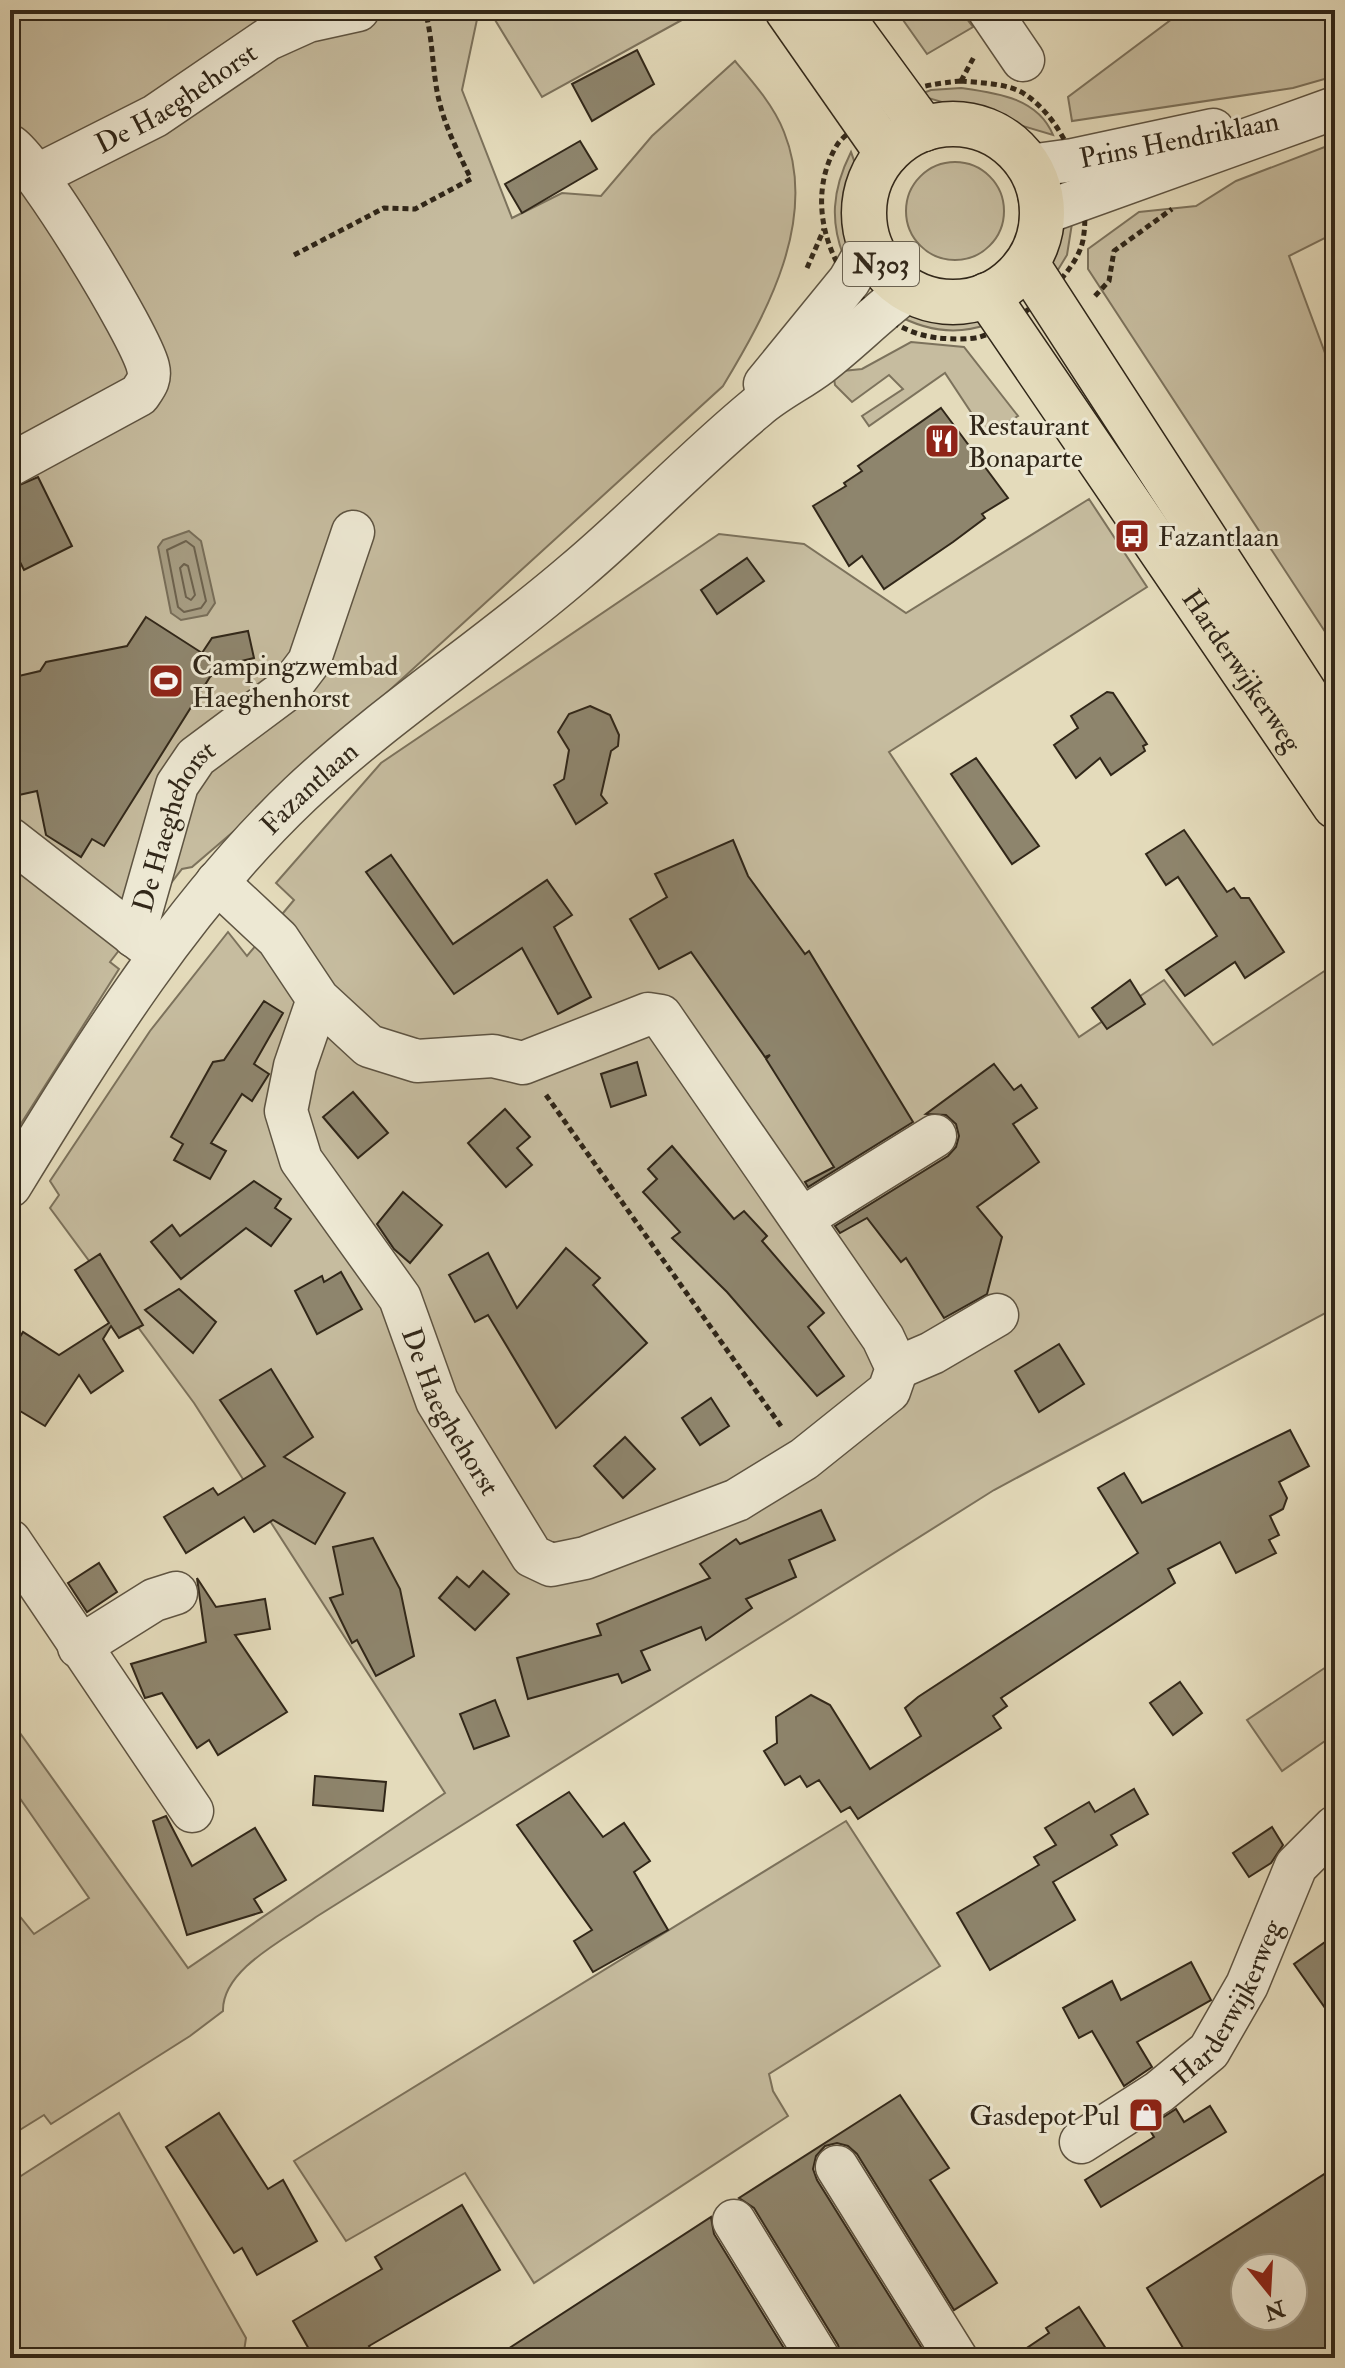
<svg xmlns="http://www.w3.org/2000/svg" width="1345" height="2368" font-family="'IM FELL Double Pica',serif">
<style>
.green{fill:#c6bc9f;stroke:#7c725c;stroke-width:2}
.water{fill:#a79e84;stroke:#786e59;stroke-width:2}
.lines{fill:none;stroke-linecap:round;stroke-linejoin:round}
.shore{stroke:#6c624e;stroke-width:2}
.building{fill:#8e856d;stroke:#312719;stroke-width:2;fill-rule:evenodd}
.minor-casing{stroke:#5e5442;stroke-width:45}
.major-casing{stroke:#312719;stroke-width:47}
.path{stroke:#312719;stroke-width:5;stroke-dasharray:6 4;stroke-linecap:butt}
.minor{stroke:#ede8d3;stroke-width:42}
.major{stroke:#e4dbbb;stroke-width:44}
.labels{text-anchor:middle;stroke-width:6;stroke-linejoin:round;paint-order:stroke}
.shield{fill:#ede8d3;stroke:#696151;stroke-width:2}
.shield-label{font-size:26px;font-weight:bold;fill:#312719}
.street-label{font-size:28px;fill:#312719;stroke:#ede8d3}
.poi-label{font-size:28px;fill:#312719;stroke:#ede8d3;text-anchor:start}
</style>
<rect width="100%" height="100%" fill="#e4dbbb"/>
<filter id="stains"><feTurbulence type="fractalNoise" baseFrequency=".0025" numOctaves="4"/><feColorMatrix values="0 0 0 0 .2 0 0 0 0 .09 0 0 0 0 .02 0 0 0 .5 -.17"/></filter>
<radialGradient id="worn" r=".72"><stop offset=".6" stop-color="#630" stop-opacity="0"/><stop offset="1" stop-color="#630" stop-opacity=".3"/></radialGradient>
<!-- green -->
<g class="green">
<path d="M10 10H479L462 90 512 218 562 193 601 196 652 136 735 61C753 82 774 106 784 132 819 219 767 313 723 386L254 814 192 867 182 869 110 962 119 969 10 1141Z"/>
<path d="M489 10H700L542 97Z"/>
<path d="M896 10H960L973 27 927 54Z"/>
<path d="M1184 10H1335V76L1293 88 1072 121 1068 97Z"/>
<path d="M961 88C997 93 1038 98 1053 135L918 95 931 90Z"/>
<path d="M1335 143V233L1289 256 1335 380V647L1088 269V249L1139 212 1196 206 1236 181Z"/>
<path d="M851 152C866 188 859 227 846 262 829 223 832 190 851 152Z"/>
<circle cx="955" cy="211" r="49"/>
<path d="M1073 217 1067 255 1056 273 1048 253 1049 239Z"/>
<path d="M948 307 968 312 988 324C956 336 924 330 895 314L904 309Z"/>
<path d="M911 342 964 347 1018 416 986 435 945 373 869 426 862 416 903 389 889 375 852 402 835 385 833 372 862 369Z"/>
<path d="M1089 499 1147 587 889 752 1079 1037 1164 980 1213 1045 1335 964V1308L994 1490 316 1917C286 1939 222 1969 223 2011L190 2036 51 2124 44 2115 10 2136V1904L34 1934 89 1898 10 1784V1719L188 1968 445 1793 194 1403 50 1208 59 1195 50 1181 150 1031 228 932 247 956 294 900 276 883 381 763 719 534 804 544 906 613Z"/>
<path d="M1335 1661V1734L1282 1771 1247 1720Z"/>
<path d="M846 1821 940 1966 769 2074 773 2091 788 2116 534 2283 465 2173 346 2241 294 2161Z"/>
<path d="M119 2113 246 2338 243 2358H10V2183Z"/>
</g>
<!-- water -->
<path class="water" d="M189 531 201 541 215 603 207 615 181 620 171 613 158 547 163 540Z"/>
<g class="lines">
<!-- shore -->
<g class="shore">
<path d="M186 541 194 547 206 601 201 608 184 612 178 607 167 550Z"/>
<path d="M184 564 188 566 195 595 191 600 186 597 180 568Z"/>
</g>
</g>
<!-- building -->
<g class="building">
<path d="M637 50 654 84 592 121 572 84Z"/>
<path d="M580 141 597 169 522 213 505 184Z"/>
<path d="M941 408 1008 498 982 514 985 518 953 542 884 589 862 556 849 566 813 506 846 486 844 483 862 471 858 466Z"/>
<path d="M38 477 72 546 24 570 10 542V489Z"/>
<path d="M747 558 764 581 717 614 701 590Z"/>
<path d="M146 617 202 653 212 638 248 631 254 658 225 665 210 677 104 846 92 839 81 857 46 835 37 791 10 797V678L40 671 46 662 127 646Z"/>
<path d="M1107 692 1113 693 1147 744 1143 746 1145 751 1111 775 1100 758 1076 778 1054 745 1078 728 1071 716Z"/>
<path d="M590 706 610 715 619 735 618 746 611 751 601 795 607 803 576 824 554 785 564 779 569 750 558 732 569 714Z"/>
<path d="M976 758 1039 846 1012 864 951 774Z"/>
<path d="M1184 830 1227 892 1234 888 1241 898H1249L1284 952 1245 978 1235 962 1185 996 1166 970 1217 936 1178 877 1166 885 1146 854Z"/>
<path d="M733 840 748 876 805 954 809 951 913 1122 808 1187 805 1182 834 1167 766 1059 770 1055 765 1057 691 952 659 969 630 919 667 897 655 874Z"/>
<path d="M391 855 453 944 547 880 572 915 554 927 591 997 558 1014 522 948 454 994 366 872Z"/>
<path d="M1130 980 1145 1004 1107 1029 1092 1008Z"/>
<path d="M264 1001 283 1013 254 1064 269 1074 252 1101 242 1094 211 1143 226 1151 210 1179 174 1160 183 1144 171 1137 213 1062 224 1060Z"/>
<path d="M637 1062 646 1095 611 1107 601 1074Z"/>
<path d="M994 1064 1014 1090 1021 1085 1037 1108 1013 1124 1039 1162 977 1207 1002 1237 987 1294 944 1318 906 1258 901 1262 867 1218 840 1233 835 1226 948 1156 956 1147 959 1136 956 1124 946 1115 926 1114Z"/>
<path d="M353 1092 388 1133 358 1158 323 1117Z"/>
<path d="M505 1109 530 1137 517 1148 532 1165 506 1187 468 1143Z"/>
<path d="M672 1146 734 1219 744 1211 767 1236 762 1241 824 1313 808 1327 844 1376 817 1396 727 1292 672 1238 680 1232 643 1192 657 1179 648 1169Z"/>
<path d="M254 1181 281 1199 275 1208 291 1219 271 1246 246 1228 181 1279 151 1242 172 1225 180 1236Z"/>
<path d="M403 1192 442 1225 410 1263 394 1249 377 1224Z"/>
<path d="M566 1248 600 1278 593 1285 647 1343 556 1428 488 1315 475 1322 449 1275 488 1253 517 1308Z"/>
<path d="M100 1254 143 1325 119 1338 111 1326 103 1339 123 1371 91 1393 79 1375 45 1426 10 1405V1353L23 1332 59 1355 109 1323 75 1270Z"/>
<path d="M341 1272 362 1309 317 1334 295 1291 322 1276 324 1282Z"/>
<path d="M179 1289 216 1322 193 1353 145 1310Z"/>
<path d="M1059 1344 1084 1384 1039 1412 1015 1371Z"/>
<path d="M271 1369 313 1437 284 1457 345 1493 315 1544 273 1520 254 1532 244 1517 186 1553 164 1517 213 1488 218 1495 265 1466 220 1400Z"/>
<path d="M711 1398 729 1426 700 1445 682 1418Z"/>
<path d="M1290 1430 1309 1466 1279 1482 1287 1498 1283 1509 1270 1516 1279 1535 1269 1540 1276 1553 1236 1573 1220 1542 1168 1569 1175 1583 1001 1698 1007 1706 993 1716 1001 1728 858 1819 850 1807 841 1812 819 1780 807 1787 800 1776 785 1785 764 1751 777 1743 776 1717 811 1695 830 1705 870 1769 921 1736 905 1708 918 1697 1138 1553 1098 1488 1124 1473 1142 1503Z"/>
<path d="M625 1437 655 1469 623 1498 594 1466Z"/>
<path d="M821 1510 835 1540 789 1560 796 1577 746 1599 752 1608 706 1640 701 1627 641 1651 650 1670 622 1683 618 1674 528 1699 517 1658 601 1635 597 1624 710 1578 700 1564 736 1539 740 1544Z"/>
<path d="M373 1538 400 1589 414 1656 376 1676 357 1640 352 1643 330 1598 343 1594 333 1547Z"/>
<path d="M99 1563 117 1592 87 1612 68 1583Z"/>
<path d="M483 1571 509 1594 475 1630 439 1598 457 1577 469 1587Z"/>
<path d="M197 1578 216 1607 265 1599 270 1629 235 1635 287 1712 218 1755 209 1740 197 1748 162 1693 145 1698 131 1664 206 1642Z"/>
<path d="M1180 1682 1202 1713 1173 1735 1150 1703Z"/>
<path d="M495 1700 509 1736 474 1749 460 1714Z"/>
<path d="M315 1776 386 1782 383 1811 313 1805Z"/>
<path d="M1134 1789 1148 1814 1111 1835 1117 1845 1053 1882 1075 1920 990 1970 957 1913 1039 1865 1034 1857 1056 1845 1045 1828 1089 1802 1095 1812Z"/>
<path d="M569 1792 603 1837 624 1823 650 1861 634 1872 668 1930 593 1972 574 1941 592 1930 517 1825Z"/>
<path d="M166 1816 192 1866 255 1828 286 1880 254 1899 262 1912 187 1935 153 1821Z"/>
<path d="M1272 1827 1283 1845 1271 1863 1249 1877 1233 1853Z"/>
<path d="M1335 1935V2022L1294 1964Z"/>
<path d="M1191 1962 1211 2000 1137 2042 1152 2067 1124 2086 1092 2031 1079 2038 1063 2008 1112 1981 1121 2000Z"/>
<path d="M900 2095 949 2168 930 2180 997 2283 954 2310 857 2154 848 2146 837 2143 825 2146 816 2156 813 2169 817 2180 928 2358H842L838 2345 754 2208 739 2198Z"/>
<path d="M1210 2106 1226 2132 1101 2207 1085 2180 1154 2137 1148 2127 1176 2109 1184 2122Z"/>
<path d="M219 2113 268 2189 283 2180 317 2241 257 2275 242 2248 234 2253 166 2147Z"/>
<path d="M1326 2173 1335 2189V2358H1189L1147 2288ZM1245 2268H1293V2316H1245Z"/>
<path d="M462 2205 500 2270 369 2346 376 2358H314L293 2321 382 2269 375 2257Z"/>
<path d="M711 2217 714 2234 790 2358H494Z"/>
<path d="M1079 2307 1112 2358H1012L1049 2333 1046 2328Z"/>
</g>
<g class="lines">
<defs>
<g id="minor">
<path d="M989 10 1023 60"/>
<path d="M10 146C36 164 140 334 148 367 151 379 146 385 139 395L10 465"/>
<path d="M1029 166 1073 160 1213 130"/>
<path id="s1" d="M38 175 155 116 268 39 308 21 358 10"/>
<path d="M1043 213 1335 108"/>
<path d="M765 384 849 281 870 245"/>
<path d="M10 839 154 951"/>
<path id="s2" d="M217 882 278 939 318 999 295 1066 286 1111 301 1160 400 1298 437 1401 532 1556 551 1565 585 1558 737 1500 804 1459 889 1391 897 1368 883 1338 661 1016 648 1014 523 1063 493 1056 417 1061 369 1046 318 999"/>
<path id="s3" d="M134 936 177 785 196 757 290 687 309 662 353 532"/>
<path id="s4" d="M10 1186C96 1046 180 908 300 794 386 713 486 649 575 572 637 520 693 460 756 408 775 391 799 380 820 364 850 341 877 313 908 290"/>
<path d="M803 1218 935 1136"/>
<path d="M897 1368 932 1353 997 1315"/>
<path d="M10 1541 192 1811"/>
<path d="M79 1647 154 1600 176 1593"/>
<path id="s5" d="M1081 2142 1159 2092 1209 2051 1247 1985 1296 1866 1335 1827"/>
<path d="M837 2167 956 2358"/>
<path d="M734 2221 818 2358"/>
</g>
<g id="major">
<path d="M787 10 887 153"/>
<path d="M837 10 924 129"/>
<circle cx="953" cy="213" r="89"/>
<path d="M1027 264 1335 740"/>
<path id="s6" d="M987 295 1335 806"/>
</g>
</defs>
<!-- minor casing -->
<use href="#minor" class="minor-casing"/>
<!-- major casing -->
<use href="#major" class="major-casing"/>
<!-- path -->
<g class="path">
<path d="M961 81C981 83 1009 83 1026 95 1067 123 1092 190 1083 240 1076 277 1015 326 980 337 969 340 950 339 938 338 855 328 791 222 837 145 842 137 852 131 859 124 893 93 915 85 961 81Z"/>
<path d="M961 81 975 55"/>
<path d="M294 255 384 208 415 209 471 179C456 148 441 119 436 85 432 59 432 36 425 10"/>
<path d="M807 268 824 229"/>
<path d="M1095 296 1109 281 1114 251 1172 209"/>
<path d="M546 1095 783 1429"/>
</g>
<!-- minor -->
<use href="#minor" class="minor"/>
<!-- major -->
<use href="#major" class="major"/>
</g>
<!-- icons -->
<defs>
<symbol id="restaurant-square" viewBox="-11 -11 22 22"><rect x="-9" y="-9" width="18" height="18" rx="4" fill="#8f2418" stroke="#ede8d3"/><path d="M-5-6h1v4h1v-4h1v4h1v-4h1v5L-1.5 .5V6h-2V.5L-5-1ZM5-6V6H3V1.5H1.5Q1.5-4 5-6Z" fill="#fff"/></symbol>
<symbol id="bus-square" viewBox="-11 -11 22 22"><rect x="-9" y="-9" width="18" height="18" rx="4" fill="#8f2418" stroke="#ede8d3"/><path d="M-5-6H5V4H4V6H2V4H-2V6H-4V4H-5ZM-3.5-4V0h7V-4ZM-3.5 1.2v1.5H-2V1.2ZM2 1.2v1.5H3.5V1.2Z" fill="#fff"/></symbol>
<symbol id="stadium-square" viewBox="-11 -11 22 22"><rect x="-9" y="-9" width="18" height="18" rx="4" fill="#8f2418" stroke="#ede8d3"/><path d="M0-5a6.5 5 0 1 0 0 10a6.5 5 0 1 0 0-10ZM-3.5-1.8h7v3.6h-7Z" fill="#fff"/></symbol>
<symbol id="shop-square" viewBox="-11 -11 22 22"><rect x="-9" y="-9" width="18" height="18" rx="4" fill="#8f2418" stroke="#ede8d3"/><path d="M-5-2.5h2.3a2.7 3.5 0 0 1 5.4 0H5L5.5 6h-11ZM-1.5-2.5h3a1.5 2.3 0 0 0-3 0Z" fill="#fff"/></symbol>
</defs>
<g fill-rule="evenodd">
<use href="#restaurant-square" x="922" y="421" width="40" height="40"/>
<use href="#bus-square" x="1112" y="516" width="40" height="40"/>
<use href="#stadium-square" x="146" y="661" width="40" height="40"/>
<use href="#shop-square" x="1126" y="2095" width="40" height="40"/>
</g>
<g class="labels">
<!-- shield labels -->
<rect class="shield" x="843" y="242" width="76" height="44" rx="6"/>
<g class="shield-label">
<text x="881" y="273">N303</text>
</g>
<!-- street labels -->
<g class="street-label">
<text dy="10" stroke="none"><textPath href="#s1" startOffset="158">De Haeghehorst</textPath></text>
<text transform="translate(1179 139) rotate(-11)" y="10">Prins Hendriklaan</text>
<text dy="10" stroke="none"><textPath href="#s6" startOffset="454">Harderwijkerweg</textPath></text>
<text dy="10" stroke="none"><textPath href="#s4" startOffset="500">Fazantlaan</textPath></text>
<text dy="10" stroke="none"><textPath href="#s3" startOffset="118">De Haeghehorst</textPath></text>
<text dy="10" stroke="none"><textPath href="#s2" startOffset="618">De Haeghehorst</textPath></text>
<text dy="10" stroke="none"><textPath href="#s5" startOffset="208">Harderwijkerweg</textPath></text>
</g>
<!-- poi labels -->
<g class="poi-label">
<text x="968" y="435">Restaurant<tspan x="968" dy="32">Bonaparte</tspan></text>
<text x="1158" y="546">Fazantlaan</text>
<text x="192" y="675">Campingzwembad<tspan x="192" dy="32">Haeghenhorst</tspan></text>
<text x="1120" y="2125" text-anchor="end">Gasdepot Pul</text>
</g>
</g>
<!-- margin -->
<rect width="1345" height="2368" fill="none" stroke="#e4dbbb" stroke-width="40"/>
<rect x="12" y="12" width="1321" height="2344" fill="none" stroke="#312719" stroke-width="4"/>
<rect x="20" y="20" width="1305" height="2328" fill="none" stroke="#312719" stroke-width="2"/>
<!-- north arrow -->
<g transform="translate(1269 2292) rotate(162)"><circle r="38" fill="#ede8d3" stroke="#a29b89" stroke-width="2"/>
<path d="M0-6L14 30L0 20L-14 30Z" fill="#8f2418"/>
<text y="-12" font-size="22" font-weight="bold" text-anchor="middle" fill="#312719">N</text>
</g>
<rect width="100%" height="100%" filter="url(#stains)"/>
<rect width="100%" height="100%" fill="url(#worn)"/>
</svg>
